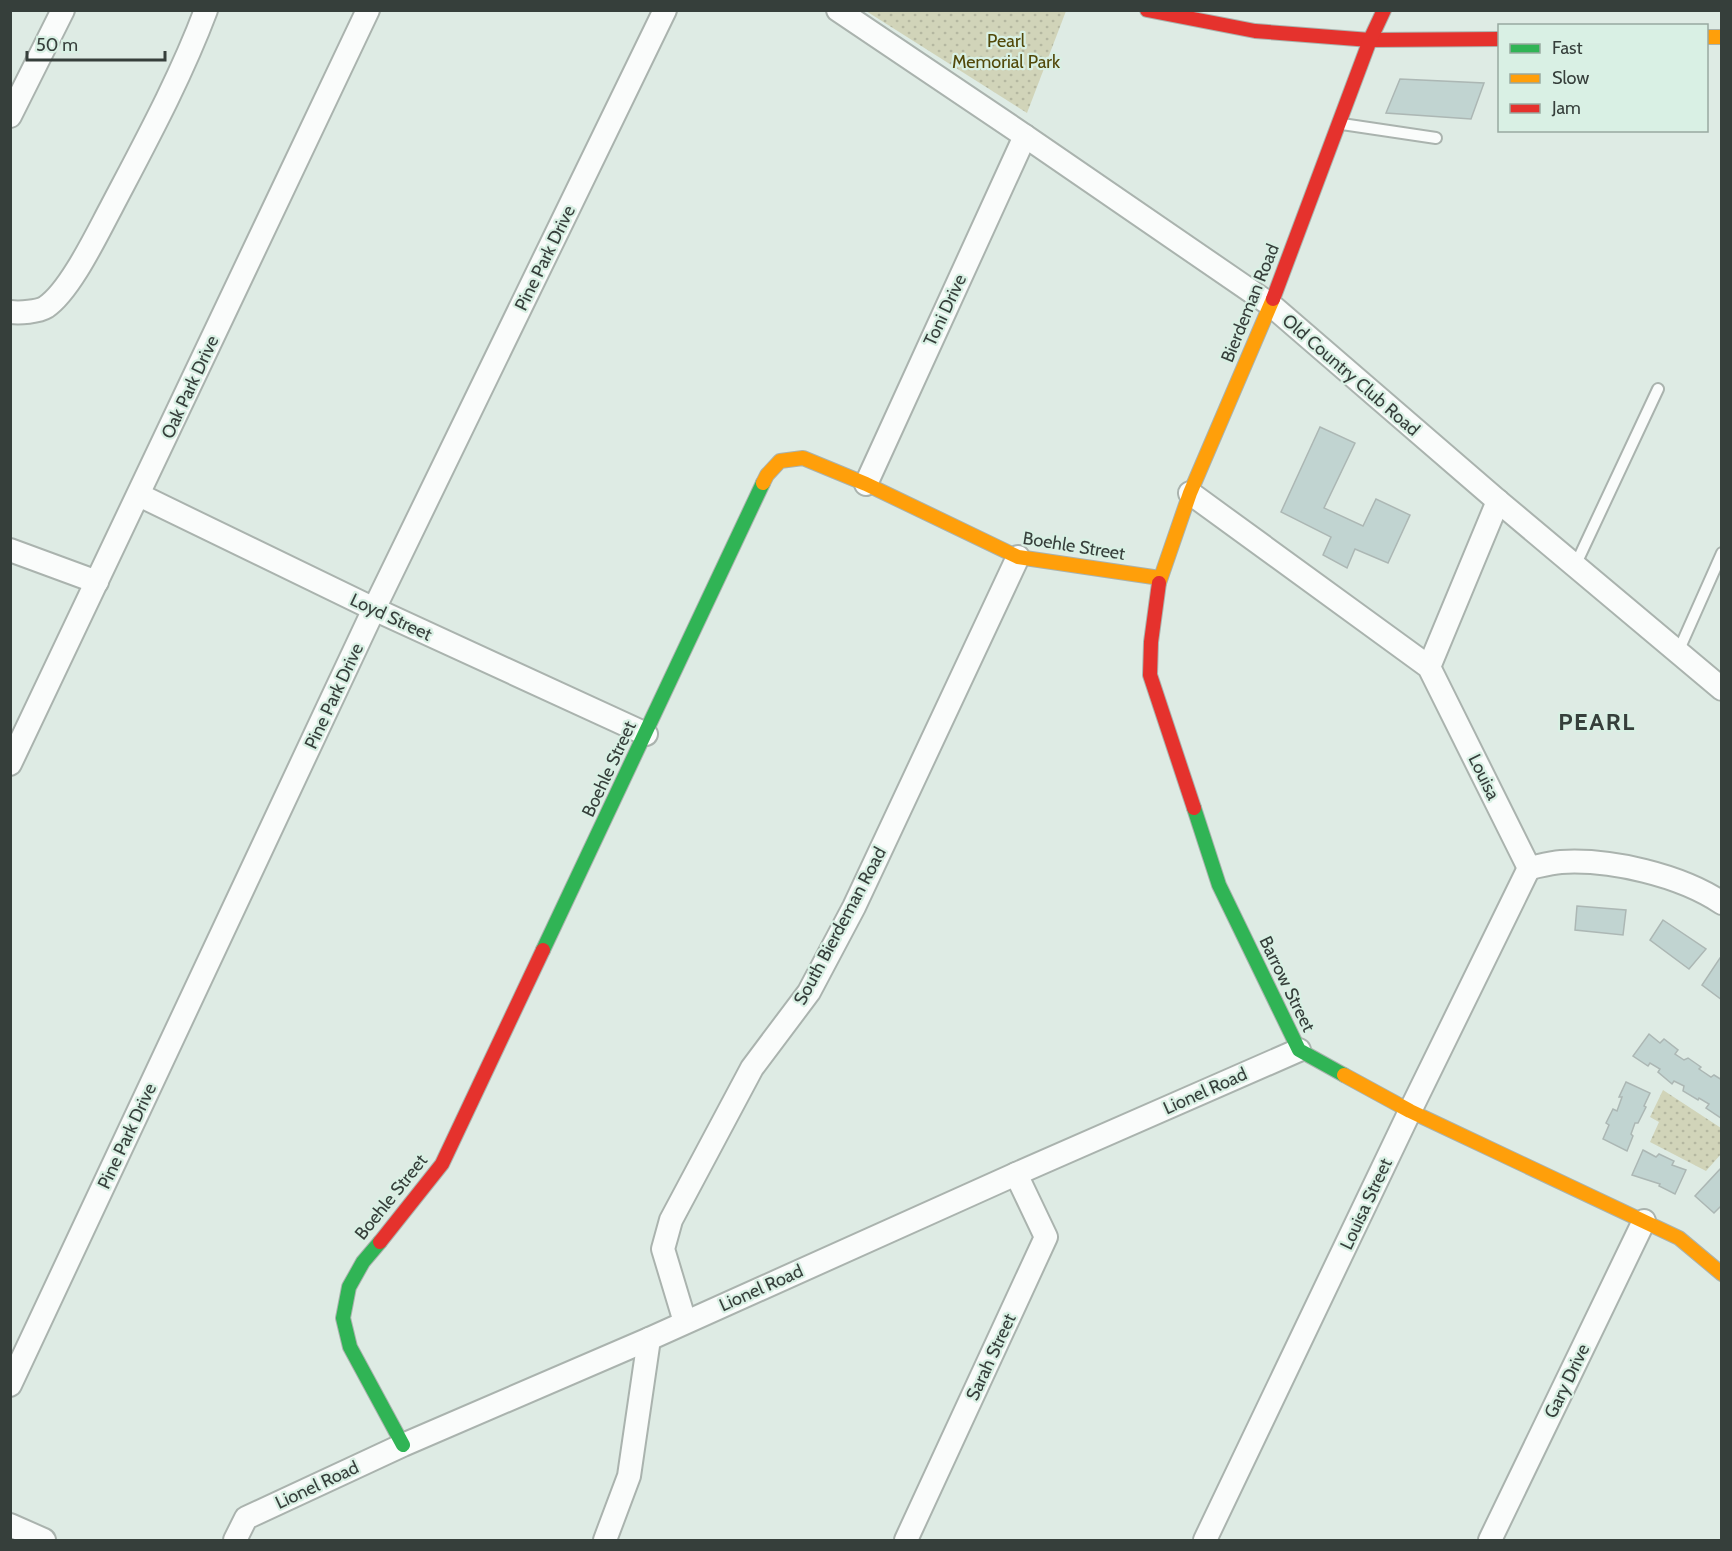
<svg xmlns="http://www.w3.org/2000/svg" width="1732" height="1551" font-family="Cabin,sans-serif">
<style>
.grass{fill:url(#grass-dots)}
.building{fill:#c1d4d1;stroke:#acb7b4;stroke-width:1.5}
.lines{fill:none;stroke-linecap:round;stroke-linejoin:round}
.lane-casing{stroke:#aab3ae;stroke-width:14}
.street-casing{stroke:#aab3ae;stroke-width:26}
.fast-casing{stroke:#aab3ae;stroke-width:16}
.slow-casing{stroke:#aab3ae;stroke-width:16}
.jam-casing{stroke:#aab3ae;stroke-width:16}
.lane{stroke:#fafcfb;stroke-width:10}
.street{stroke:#fafcfb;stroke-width:22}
.fast{stroke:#30b455;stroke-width:14}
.slow{stroke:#ff9f0a;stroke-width:14}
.jam{stroke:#e5322d;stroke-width:14}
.labels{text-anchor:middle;stroke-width:4.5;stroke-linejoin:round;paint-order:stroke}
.park-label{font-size:18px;fill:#514809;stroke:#d9f0e4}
.street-label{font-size:18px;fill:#363f3b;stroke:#d9f0e4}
.district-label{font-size:24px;font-weight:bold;letter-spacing:1.5px;fill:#363f3b;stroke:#d9f0e4}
</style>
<defs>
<pattern id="grass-dots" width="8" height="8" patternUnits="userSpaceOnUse" patternTransform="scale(1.5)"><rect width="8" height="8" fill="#d1d4b9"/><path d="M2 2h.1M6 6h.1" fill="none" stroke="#b4b7a0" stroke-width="1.8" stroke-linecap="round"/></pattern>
</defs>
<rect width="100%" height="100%" fill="#deebe4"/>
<!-- grass -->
<g class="grass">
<path d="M866 11H1066L1027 113Z"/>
<path d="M1663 1090 1721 1128V1154L1706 1171 1650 1142 1659 1122 1650 1117Z"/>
</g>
<!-- building -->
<g class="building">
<path d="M1400 79 1484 83 1471 119 1386 113Z"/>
<path d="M1320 427 1355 443 1324 508 1363 526 1376 499 1410 515 1388 563 1355 549 1347 568 1323 555 1331 537 1281 512Z"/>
<path d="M1577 906 1626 910 1623 935 1575 930Z"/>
<path d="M1663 920 1706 949 1689 969 1650 940Z"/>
<path d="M1720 958 1722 959V1000L1702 985Z"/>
<path d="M1649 1034 1660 1043 1664 1039 1678 1050 1675 1054 1684 1060 1688 1058 1701 1067 1699 1069 1711 1077 1714 1075 1722 1080 1721 1118 1706 1108 1709 1104 1699 1098 1698 1100 1683 1091 1684 1086 1674 1081 1672 1084 1658 1072 1660 1069 1650 1063 1648 1066 1633 1056Z"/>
<path d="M1626 1082 1650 1093 1644 1106 1646 1107 1638 1123H1635L1631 1134 1633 1136 1627 1151 1603 1139 1609 1125 1606 1123 1613 1109 1617 1111 1622 1097H1619Z"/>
<path d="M1643 1150 1656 1157 1659 1154 1674 1161 1672 1165 1686 1170 1675 1194 1659 1186 1660 1184 1632 1175Z"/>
<path d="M1722 1167V1205L1714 1213 1695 1196Z"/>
</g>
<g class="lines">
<defs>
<g id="lane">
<path d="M1342 124 1436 138"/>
<path d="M1575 566 1658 389"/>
<path d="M1678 652 1722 553"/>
</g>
<g id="street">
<path d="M838 10 1025 136 1271 305 1498 501 1722 689"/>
<path d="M10 116 63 10"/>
<path d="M10 312C20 313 38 312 46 307 70 291 97 234 111 208 145 143 180 79 206 10"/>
<path d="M866 484 1025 136"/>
<path d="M1190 493 1429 667 1529 868C1539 866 1550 863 1561 862 1611 859 1680 875 1722 903"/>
<path d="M139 495 374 609 646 734"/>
<path d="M10 550 97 582"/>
<path d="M1429 667 1498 501"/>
<path d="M10 764 368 10"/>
<path d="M685 1322 663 1249 671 1220 752 1068 809 992 854 907 1018 557"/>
<path d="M10 1385 374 609 665 10"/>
<path d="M10 1525 44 1540"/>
<path d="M235 1540 246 1518 403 1445 649 1339 1016 1174 1299 1050"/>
<path d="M605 1540 629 1476 649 1339"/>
<path d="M906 1540 1046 1237 1016 1174"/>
<path d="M1205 1540 1410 1111 1529 868"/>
<path d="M1490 1540 1644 1221"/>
</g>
<g id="fast">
<path d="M1194 808 1219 885 1299 1050 1344 1075"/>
<path d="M543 950 763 483"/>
<path d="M380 1242 363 1262 349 1287 343 1318 350 1347 403 1445"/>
</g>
<g id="slow">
<path d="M1706 37H1722"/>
<path d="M763 483 767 475 780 461 803 458 866 484 1018 557 1160 578"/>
<path d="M1159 583 1190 493 1273 299"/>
<path d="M1344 1075 1410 1111 1679 1238 1722 1274"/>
</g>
<g id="jam">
<path d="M1147 10 1255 31 1370 40 1500 39"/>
<path d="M1273 299 1370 40 1384 10"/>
<path d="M1159 583 1151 642 1150 675 1194 808"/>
<path d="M380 1242 442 1164 543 950"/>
</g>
</defs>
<!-- lane casing -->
<use href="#lane" class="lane-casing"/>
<!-- street casing -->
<use href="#street" class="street-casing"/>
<!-- fast casing -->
<use href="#fast" class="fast-casing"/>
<!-- slow casing -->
<use href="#slow" class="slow-casing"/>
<!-- jam casing -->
<use href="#jam" class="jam-casing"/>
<!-- lane -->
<use href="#lane" class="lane"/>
<!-- street -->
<use href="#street" class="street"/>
<!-- fast -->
<use href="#fast" class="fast"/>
<!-- slow -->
<use href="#slow" class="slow"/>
<!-- jam -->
<use href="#jam" class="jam"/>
</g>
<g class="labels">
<!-- park labels -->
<g class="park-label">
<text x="1006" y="47">Pearl<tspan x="1006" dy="21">Memorial Park</tspan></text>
</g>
<!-- street labels -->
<g class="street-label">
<text transform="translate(545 258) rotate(-64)" y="6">Pine Park Drive</text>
<text transform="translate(1250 303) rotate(-68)" y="6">Bierdeman Road</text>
<text transform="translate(945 310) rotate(-65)" y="6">Toni Drive</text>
<text transform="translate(1351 375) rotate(41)" y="6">Old Country Club Road</text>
<text transform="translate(190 387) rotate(-65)" y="6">Oak Park Drive</text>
<text transform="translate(1074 546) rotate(9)" y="6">Boehle Street</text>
<text transform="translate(391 617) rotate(25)" y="6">Loyd Street</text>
<text transform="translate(334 696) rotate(-65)" y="6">Pine Park Drive</text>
<text transform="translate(609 769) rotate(-65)" y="6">Boehle Street</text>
<text transform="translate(1484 777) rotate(64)" y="6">Louisa</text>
<text transform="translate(840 926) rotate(-62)" y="6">South Bierdeman Road</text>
<text transform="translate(1287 984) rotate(64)" y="6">Barrow Street</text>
<text transform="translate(1205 1091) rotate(-24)" y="6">Lionel Road</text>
<text transform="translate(127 1136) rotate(-65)" y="6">Pine Park Drive</text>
<text transform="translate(391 1197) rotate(-51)" y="6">Boehle Street</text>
<text transform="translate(1366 1204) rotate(-65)" y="6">Louisa Street</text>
<text transform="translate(761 1288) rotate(-24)" y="6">Lionel Road</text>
<text transform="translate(991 1357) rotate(-65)" y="6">Sarah Street</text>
<text transform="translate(1567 1381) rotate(-64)" y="6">Gary Drive</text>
<text transform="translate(317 1485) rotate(-25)" y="6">Lionel Road</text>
</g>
<!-- district labels -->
<g class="district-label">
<text x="1597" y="730">PEARL</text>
</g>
</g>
<!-- border -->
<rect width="1732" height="1551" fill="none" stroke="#363f3b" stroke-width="24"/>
<!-- legend -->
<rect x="1498" y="24" width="210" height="108" fill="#d9f0e4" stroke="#98a9a0" stroke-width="1.5"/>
<rect x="1510" y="44" width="30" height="9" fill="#30b455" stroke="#98a9a0" stroke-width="1.5"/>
<text x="1552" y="54" font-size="18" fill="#363f3b">Fast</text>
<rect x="1510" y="74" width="30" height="9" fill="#ff9f0a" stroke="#98a9a0" stroke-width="1.5"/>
<text x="1552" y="84" font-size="18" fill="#363f3b">Slow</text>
<rect x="1510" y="104" width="30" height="9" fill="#e5322d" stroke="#98a9a0" stroke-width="1.5"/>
<text x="1552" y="114" font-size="18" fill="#363f3b">Jam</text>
<!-- scale -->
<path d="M27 51v9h138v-9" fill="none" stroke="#363f3b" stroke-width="3"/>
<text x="36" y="51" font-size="18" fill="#363f3b" stroke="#d9f0e4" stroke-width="4.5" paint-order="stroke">50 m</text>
</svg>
